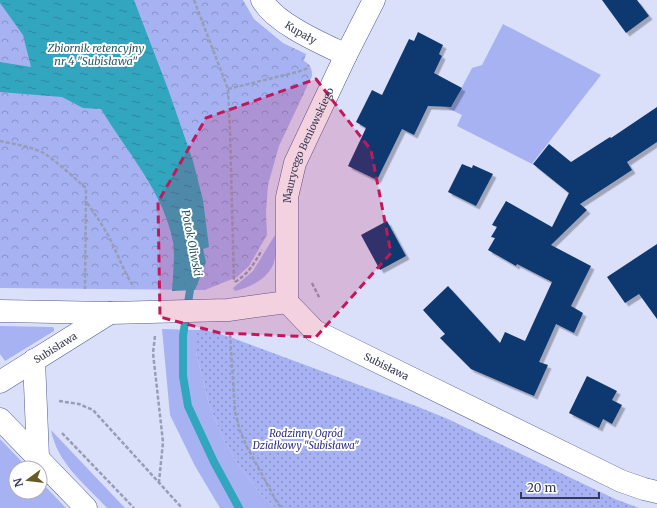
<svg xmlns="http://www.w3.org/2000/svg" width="657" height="508" font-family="Merriweather,serif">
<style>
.grass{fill:#a7b2f2}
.park{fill:url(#park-crowns)}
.garden{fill:url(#garden-dots)}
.water{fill:url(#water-ripples)}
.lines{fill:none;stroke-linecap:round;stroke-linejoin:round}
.stream{stroke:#32a5bf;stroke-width:8}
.building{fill:#0e3970;filter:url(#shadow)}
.street-casing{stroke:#535a92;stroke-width:23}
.secondary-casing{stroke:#535a92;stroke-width:23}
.path{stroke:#989db7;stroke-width:2.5;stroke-dasharray:4 2;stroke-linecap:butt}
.street{stroke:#fff;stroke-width:22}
.secondary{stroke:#fff;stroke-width:22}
.marked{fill:#c2185b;fill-opacity:0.2;stroke:#c2185b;stroke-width:3;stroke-dasharray:8 5;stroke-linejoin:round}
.labels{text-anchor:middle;stroke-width:4;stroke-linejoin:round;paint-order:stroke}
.street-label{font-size:10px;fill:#363a54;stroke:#fff}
.park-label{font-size:10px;font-style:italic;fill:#2c2c7f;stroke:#fff}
.water-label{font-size:11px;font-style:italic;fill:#2c5a66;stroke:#fff}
</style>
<defs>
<pattern id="park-crowns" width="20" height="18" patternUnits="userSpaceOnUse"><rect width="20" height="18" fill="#a7b2f2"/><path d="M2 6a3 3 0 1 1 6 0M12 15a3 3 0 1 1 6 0" fill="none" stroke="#8992c7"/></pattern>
<pattern id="garden-dots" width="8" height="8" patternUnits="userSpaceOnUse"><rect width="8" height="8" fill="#a7b2f2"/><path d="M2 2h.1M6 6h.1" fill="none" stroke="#8992c7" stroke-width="1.8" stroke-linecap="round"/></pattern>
<pattern id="water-ripples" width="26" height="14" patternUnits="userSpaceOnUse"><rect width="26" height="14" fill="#32a5bf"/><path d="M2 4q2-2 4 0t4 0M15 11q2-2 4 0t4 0" fill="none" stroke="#2b879e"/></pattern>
<filter id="shadow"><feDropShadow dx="3.5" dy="3.5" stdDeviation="0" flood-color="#0004"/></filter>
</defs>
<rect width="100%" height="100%" fill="#dbe0fa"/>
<!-- grass -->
<g class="grass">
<path d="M503 24 601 75 532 164 457 126 462 115 443 106 448 107 453 104 472 68 482 65Z"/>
<path d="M275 235C275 245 277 258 272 267 265 280 249 288 235 291L233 288 253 271Z"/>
<path d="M0 326 53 327 54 329V331L5 361 0 354Z"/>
<path d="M162 329 196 330V352L209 404 222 436 239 466 261 494 275 508H220L195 466 170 415Z"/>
<path d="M51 430 125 508H107C85 484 57 463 51 430Z"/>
<path d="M0 439 28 468H16V492H40V481L66 508H0Z"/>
</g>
<!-- park -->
<path class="park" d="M0 0H243L254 19 283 43 306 54 304 61C311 65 312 69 312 76L279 146 268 185 266 212 267 235 249 266 237 277 205 290 0 288Z"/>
<!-- garden -->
<path class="garden" d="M196 330H206L230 337 416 406 448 419 615 499 639 508H275L261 494 239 466 222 436 209 404 196 352Z"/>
<!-- water -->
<path class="water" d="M0 0H134L168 89 193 161 203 200 209 247 203 249 206 262 195 290 172 291C173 276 175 256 173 242 164 192 126 151 101 109L83 108 62 97 0 92V62L31 67 23 35 0 3Z"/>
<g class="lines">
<!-- stream -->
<path class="stream" d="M188 280 190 290 183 336V376L188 406 214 462 239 508"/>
</g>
<!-- building -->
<g class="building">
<path d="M602 0H637L649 16 626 33Z"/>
<path d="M418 32 443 45 439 54 442 56 434 73 462 88 451 107 428 106 414 135 402 129 377 180 348 166 366 128 356 122 372 90 382 95 409 39 414 41Z"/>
<path d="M657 107V142L627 162 632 170 580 204 587 210 551 245 591 266 571 306 583 313 574 333 556 324 539 362 548 365 534 396 471 369 440 338 445 334 423 310 448 286 500 343 505 332 525 341 552 282 517 264 516 266 488 250 495 238 491 237 497 227 492 225 506 201 552 227 569 193 533 164 549 144 571 162 610 137 611 138Z"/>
<path d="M462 164 472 168 473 165 493 174 476 206 448 192Z"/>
<path d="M387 221 406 256 380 270 361 235Z"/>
<path d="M657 244V319L639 294 625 303 607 277Z"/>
<path d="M587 376 617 391 612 400 622 405 612 424 603 419 599 428 569 413Z"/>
</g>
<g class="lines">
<defs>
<g id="street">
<path id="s1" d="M262 0C276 24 321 43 346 55"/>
<path id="s2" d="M287 302 315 331 621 481 644 489 657 492"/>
<path id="s3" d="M287 302V197L295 163 346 55 374 0"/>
<path d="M0 311 110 313 228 310 287 302"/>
<path id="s4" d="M0 382 110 313"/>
</g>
<g id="secondary">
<path d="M34 360 38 457"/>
<path d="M0 419 86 508"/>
</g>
</defs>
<!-- street casing -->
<use href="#street" class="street-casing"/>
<!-- secondary casing -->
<use href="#secondary" class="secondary-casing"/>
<!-- path -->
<g class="path">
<path d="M194 0 228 89 230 131 234 282"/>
<path d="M228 89 297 72 306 69 309 65"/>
<path d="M0 141C14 144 34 147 45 154 60 164 73 177 86 188L85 289"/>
<path d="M87 203C97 217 106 230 113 245 120 260 125 274 134 287"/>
<path d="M235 282C249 273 253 265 262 250"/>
<path d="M312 283 320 299"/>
<path d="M230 334 235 412 240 431 247 447 278 504 282 508"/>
<path d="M155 336 153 353 163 442 159 482"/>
<path d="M59 401 79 404 93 410 182 508"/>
<path d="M62 433 134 508"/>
</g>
<!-- street -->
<use href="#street" class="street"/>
<!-- secondary -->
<use href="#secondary" class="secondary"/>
</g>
<!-- marked area -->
<path class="marked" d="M316 79 371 150 391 253 316 337 220 333 160 317 158 202 206 118Z"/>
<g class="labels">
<!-- street labels -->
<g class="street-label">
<text dy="4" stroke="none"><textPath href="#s1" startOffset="51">Kupały</textPath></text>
<text dy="4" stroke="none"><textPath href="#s3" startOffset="161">Maurycego Beniowskiego</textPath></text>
<text dy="4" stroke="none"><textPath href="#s4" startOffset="65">Subisława</textPath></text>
<text dy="4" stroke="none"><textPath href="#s2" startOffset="120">Subisława</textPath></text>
</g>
<!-- park labels -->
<g class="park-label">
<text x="306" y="437">Rodzinny Ogród<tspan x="306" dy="12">Działkowy "Subisława"</tspan></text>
</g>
<!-- water labels -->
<g class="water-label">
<text x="96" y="52">Zbiornik retencyjny<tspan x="96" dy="13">nr 4 "Subisława"</tspan></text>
<text transform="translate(192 243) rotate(79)" y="4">Potok Oliwski</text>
</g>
</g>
<!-- north arrow -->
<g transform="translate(28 480) rotate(255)"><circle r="19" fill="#ffffff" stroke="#afb0bb"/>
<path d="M0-3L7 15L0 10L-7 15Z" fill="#665b27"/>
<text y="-6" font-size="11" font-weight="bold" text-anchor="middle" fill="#363a54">N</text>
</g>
<!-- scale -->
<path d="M521 492v6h78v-6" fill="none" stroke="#363a54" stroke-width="2"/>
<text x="527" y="492" font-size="12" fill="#363a54" stroke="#ffffff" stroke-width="3" paint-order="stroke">20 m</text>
</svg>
